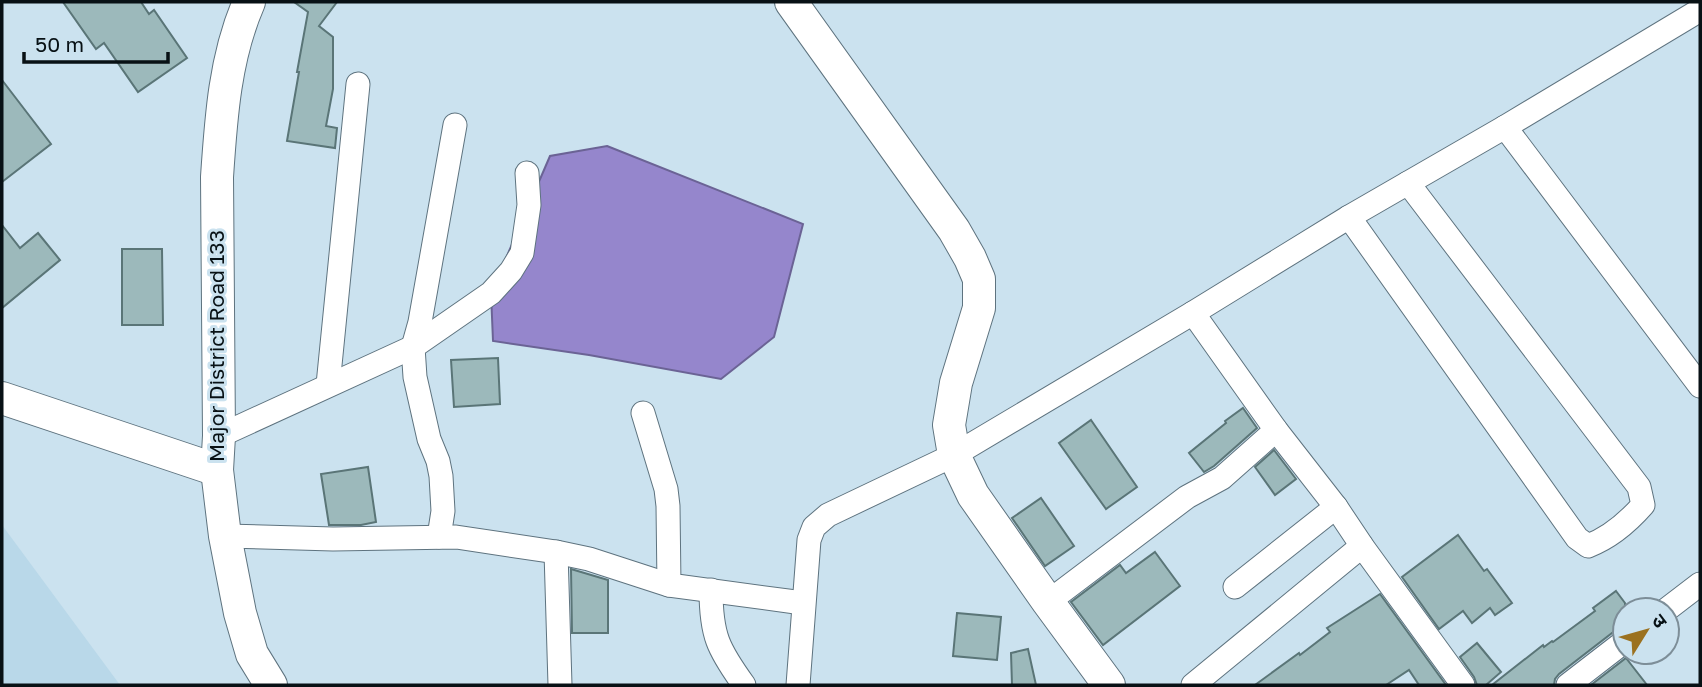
<svg xmlns="http://www.w3.org/2000/svg" width="1702" height="687" font-family="'Golos Text','Noto Sans Devanagari',sans-serif">
<style>
.built{fill:#b9d8e9}
.water{fill:#9586cc;stroke:#6b6395;stroke-width:2}
.building{fill:#9cb9bb;stroke:#5a7577;stroke-width:2}
.lines{fill:none;stroke-linecap:round;stroke-linejoin:round}
.street-casing{stroke:#5e737f;stroke-width:25}
.secondary-casing{stroke:#5e737f;stroke-width:34}
.street{stroke:#fff;stroke-width:23}
.secondary{stroke:#fff;stroke-width:32}
.labels{text-anchor:middle;stroke-width:6;stroke-linejoin:round;paint-order:stroke}
.street-label{font-size:21px;fill:#081115;stroke:#cbe2ef}
</style>
<rect width="100%" height="100%" fill="#cbe2ef"/>
<!-- built -->
<path class="built" d="M2 525 120 685H2Z"/>
<!-- water -->
<path class="water" d="M607 146 803 224 774 337 721 379 589 355 493 341 491 293 550 156Z"/>
<!-- building -->
<g class="building">
<path d="M63 2H141L149 14 154 10 187 58 138 92 104 43 96 49Z"/>
<path d="M294 2H337L319 26 333 37V89L326 126 337 128 335 148 287 141 299 72H297L308 12Z"/>
<path d="M2 80 51 144 2 182Z"/>
<path d="M2 225 20 248 38 233 60 260 2 308Z"/>
<path d="M122 249H162L163 325H122Z"/>
<path d="M498 358 500 404 454 407 451 360Z"/>
<path d="M1243 408 1257 428 1214 466 1204 472 1189 453 1226 423 1225 421Z"/>
<path d="M1091 420 1137 487 1106 509 1059 443Z"/>
<path d="M1274 450 1296 479 1275 495 1255 467Z"/>
<path d="M368 467 376 522 361 525H329L321 474Z"/>
<path d="M1041 498 1074 546 1045 566 1012 518Z"/>
<path d="M1458 535 1484 571 1487 569 1512 603 1495 615 1490 608 1472 623 1463 611 1439 629 1402 577Z"/>
<path d="M1155 552 1180 586 1103 645 1071 602 1120 565 1126 573Z"/>
<path d="M571 569 608 580V633H572Z"/>
<path d="M1616 591 1625 603V627L1616 630 1559 674 1555 679 1554 685H1492L1543 645 1544 647 1552 641 1553 642 1595 611 1593 608Z"/>
<path d="M1380 594 1446 685H1419L1409 670 1386 685H1255L1299 653 1300 655 1330 632 1327 628Z"/>
<path d="M957 613 1001 617 997 660 953 656Z"/>
<path d="M1477 643 1501 672 1486 685H1477L1474 677 1460 657Z"/>
<path d="M1028 649 1036 685H1012L1011 653Z"/>
<path d="M1626 658 1647 685H1591Z"/>
</g>
<g class="lines">
<defs>
<g id="street">
<path d="M1505 127 1700 386"/>
<path d="M1349 217 1577 538 1588 546C1609 538 1628 522 1643 505L1639 487 1408 183"/>
<path d="M1193 313 1276 430 1336 507 1362 546 1463 685"/>
<path d="M328 385 358 84"/>
<path d="M643 413 666 489 668 506 669 585 803 603"/>
<path d="M219 436 413 347 491 293 511 271 522 253 529 205 527 173"/>
<path d="M225 536 333 539 456 537 556 552 589 559 669 585"/>
<path d="M439 537 443 511 441 476 438 461 429 439 415 377 413 347 420 322 455 125"/>
<path d="M556 552 560 685"/>
<path d="M1235 587 1336 507"/>
<path d="M711 590C711 635 718 649 744 685"/>
<path d="M1048 602 1187 497 1222 478 1276 430"/>
<path d="M1666 610 1700 584"/>
<path d="M798 685 809 540 814 527 828 515 954 455 1193 313 1349 217 1505 127 1700 10"/>
<path d="M1193 685 1362 546"/>
<path d="M1568 685 1625 641"/>
</g>
<g id="secondary">
<path d="M249 2C225 57 221 117 217 177L219 436 217 470 225 536 240 613 252 654 271 685"/>
<path d="M791 2 954 230 970 258 979 279V308L956 383 949 425 954 455 973 495 1048 602 1109 685"/>
<path d="M2 398 217 470"/>
</g>
</defs>
<!-- street casing -->
<use href="#street" class="street-casing"/>
<!-- secondary casing -->
<use href="#secondary" class="secondary-casing"/>
<!-- street -->
<use href="#street" class="street"/>
<!-- secondary -->
<use href="#secondary" class="secondary"/>
</g>
<g class="labels">
<!-- street labels -->
<g class="street-label">
<text transform="translate(217 346) rotate(-90)" y="7">Major District Road 133</text>
</g>
</g>
<!-- border -->
<rect width="1702" height="687" fill="none" stroke="#081115" stroke-width="7"/>
<!-- north arrow -->
<g transform="translate(1646 631) rotate(53)"><circle r="33" fill="#cbe2ef" stroke="#7d8e98" stroke-width="2"/>
<path d="M0-5L12 26L0 18L-12 26Z" fill="#9b711f"/>
<text y="-10" font-size="19" font-weight="bold" text-anchor="middle" fill="#081115">उ</text>
</g>
<!-- scale -->
<path d="M24 52v10h144v-10" fill="none" stroke="#081115" stroke-width="3.5"/>
<text x="35" y="52" font-size="21" fill="#081115" stroke="#cbe2ef" stroke-width="5" paint-order="stroke">50 m</text>
</svg>
